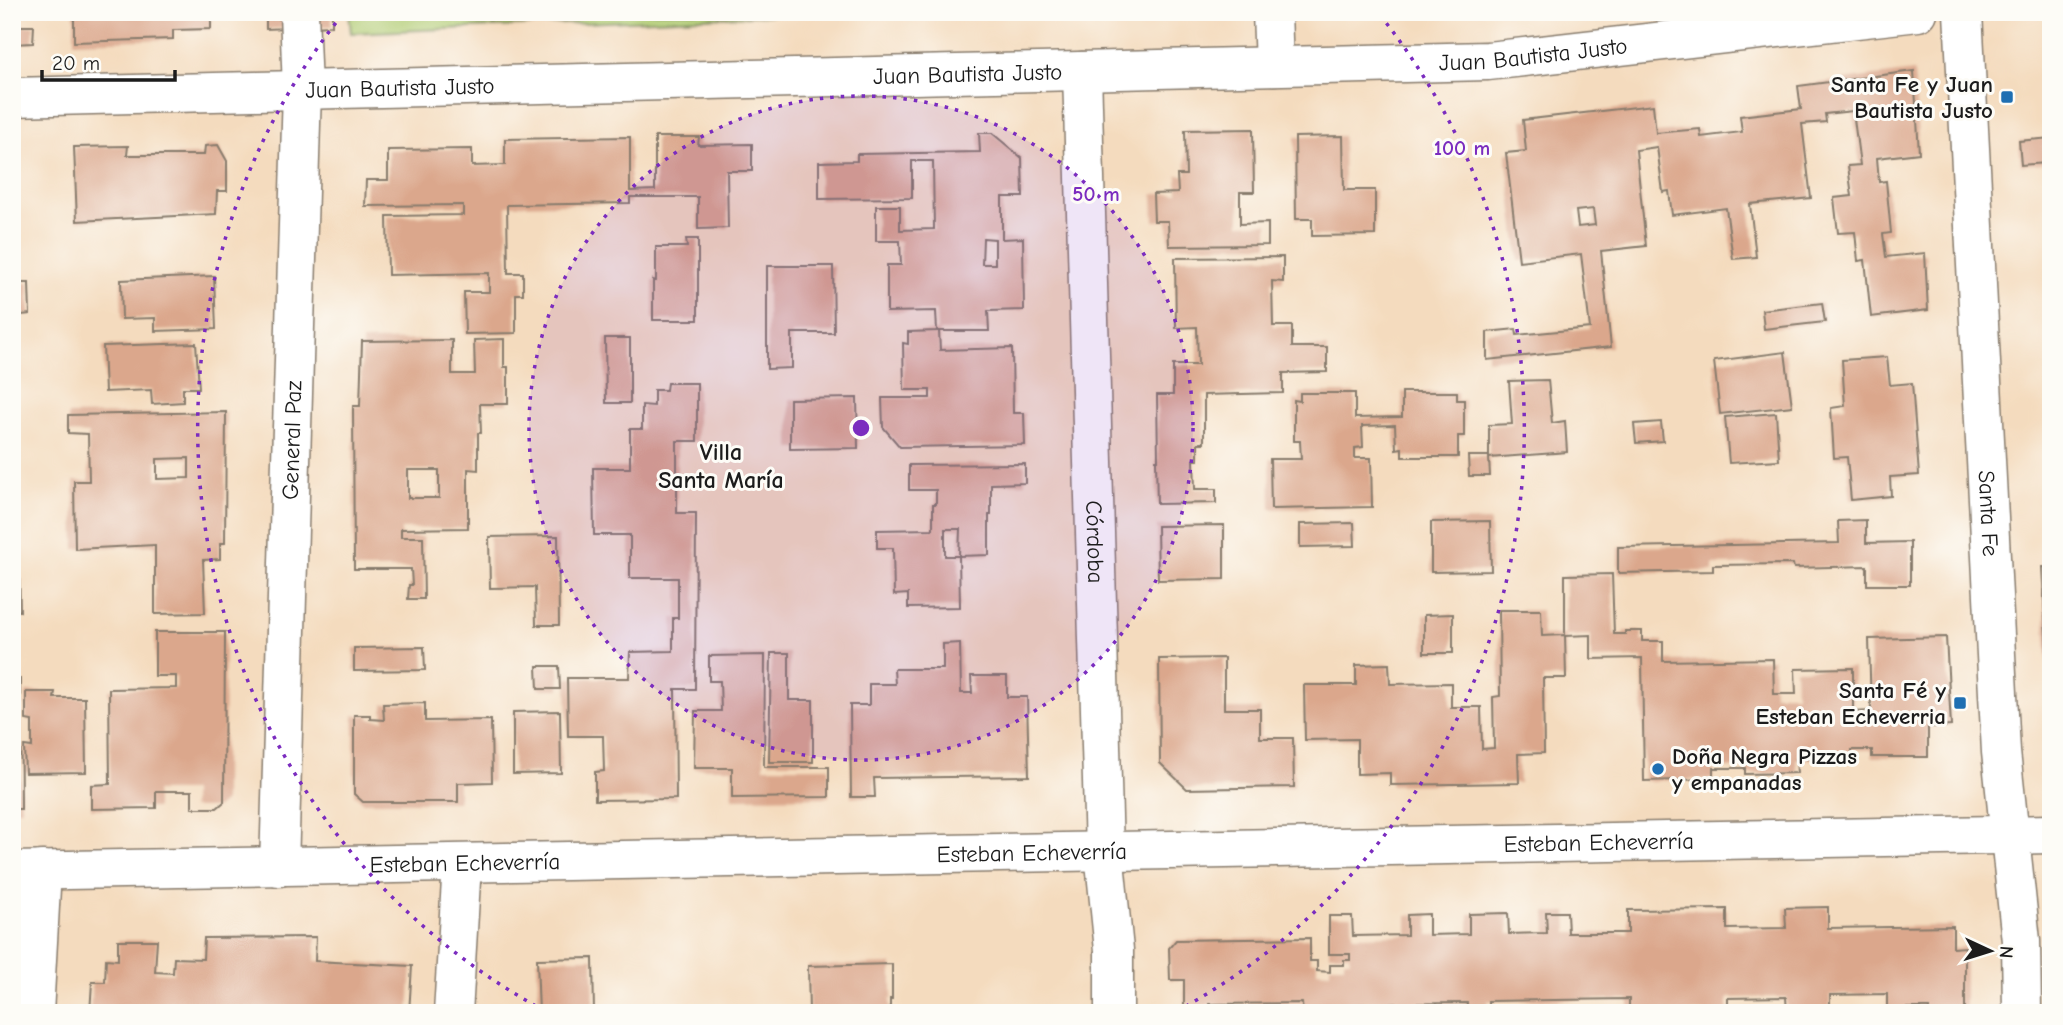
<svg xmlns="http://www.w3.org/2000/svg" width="2063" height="1025" font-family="'Comic Neue',sans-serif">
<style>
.green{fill:#afca70;stroke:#667346;stroke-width:2}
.building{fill:#dba78c;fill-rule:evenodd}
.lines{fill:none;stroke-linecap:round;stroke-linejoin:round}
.minor-casing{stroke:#887c6d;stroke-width:41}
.minor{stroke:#fff;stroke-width:38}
.ring{fill:none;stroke:#7b2cbf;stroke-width:3.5;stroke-dasharray:3.5 7}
.poi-dot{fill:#1f6fb2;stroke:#fdfcf7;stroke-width:2.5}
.labels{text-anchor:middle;stroke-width:6;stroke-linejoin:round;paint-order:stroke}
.street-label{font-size:23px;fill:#1c1c1c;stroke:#fdfcf7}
.poi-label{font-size:23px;font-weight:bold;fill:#1c1c1c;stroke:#fdfcf7;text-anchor:end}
.neighbourhood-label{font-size:24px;font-weight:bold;fill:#1c1c1c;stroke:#fdfcf7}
.centre{fill:#7b2cbf;stroke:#fdfcf7;stroke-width:3.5}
.ring-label{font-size:21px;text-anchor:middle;font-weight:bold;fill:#7b2cbf;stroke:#fdfcf7;stroke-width:6;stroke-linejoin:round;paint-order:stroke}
</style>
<rect width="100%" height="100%" fill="#fdfcf7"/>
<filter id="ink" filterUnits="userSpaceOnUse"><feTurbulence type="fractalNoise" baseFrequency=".0143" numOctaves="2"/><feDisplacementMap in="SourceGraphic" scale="14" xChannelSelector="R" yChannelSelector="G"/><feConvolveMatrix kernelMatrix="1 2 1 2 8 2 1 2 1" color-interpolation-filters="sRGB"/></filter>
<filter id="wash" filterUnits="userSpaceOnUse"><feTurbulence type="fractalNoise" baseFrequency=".00686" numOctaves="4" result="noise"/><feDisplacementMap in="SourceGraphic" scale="28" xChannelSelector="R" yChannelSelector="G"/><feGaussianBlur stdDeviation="1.57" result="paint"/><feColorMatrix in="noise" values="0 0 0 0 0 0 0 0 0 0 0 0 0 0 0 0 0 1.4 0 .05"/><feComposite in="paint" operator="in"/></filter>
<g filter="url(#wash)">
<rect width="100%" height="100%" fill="#f4dbbe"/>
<!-- green -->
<path class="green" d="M349 12H844L351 33Z"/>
<g id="blocks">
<!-- building -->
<g class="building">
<path d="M74 12H211V29L173 30V39L74 42Z"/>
<path d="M266 12H332V26L266 29Z"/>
<path d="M12 26H34L33 43 12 44Z"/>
<path d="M1914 71 1919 153 1877 158 1879 182 1886 181 1891 233 1883 234 1886 257 1925 253 1928 310 1871 317 1865 260 1858 261 1855 232 1838 233 1834 198 1852 196 1848 166 1860 165 1853 111 1825 114 1826 122 1802 124 1811 198 1750 204 1756 257 1733 259 1726 208 1672 215 1669 191 1663 192 1657 147 1636 150 1646 246 1601 251 1611 347 1487 360V332L1516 329 1517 335 1590 328 1581 254 1519 261 1506 153 1526 151 1523 120 1653 105 1656 133 1700 129 1701 137 1742 132 1740 116 1801 109 1798 86ZM1593 209 1595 225 1578 227 1576 211Z"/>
<path d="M1253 129 1254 192H1240V224L1268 223V245L1169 246 1168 221H1154L1153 194 1178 193 1177 175H1186L1185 130Z"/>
<path d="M979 133H992L1022 158 1023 197H1002V239L1023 238 1024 310 988 311 989 331H939L940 350 1012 348 1013 413H1024L1025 445 900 447 883 427 882 398H930V390H904L903 343 908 344V332L937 331 936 311 887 312V265H901L900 241H876V206H900V230L934 229 933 161H912V198L819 199V162L857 161V154L980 152ZM983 238 995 239V264H982Z"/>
<path d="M1343 136 1344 190H1375V235L1312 236V219H1296L1295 137Z"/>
<path d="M630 137V191L655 190V137H699L698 145 752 144V171H727L728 228 698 229V197H630V203L507 205 508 273H523V294H516V333L465 334 464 292H489V273L388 275 387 216 463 215V205L365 206 366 180H388V150L472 149V166L505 165V139Z"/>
<path d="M2051 138V186H2049L2046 163 2021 165 2019 141Z"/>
<path d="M218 145 227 161V191H217L216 214 77 221 74 147 128 146 127 155H204L205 146Z"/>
<path d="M686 239H698V320H653V280L656 281V247H687Z"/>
<path d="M1283 257V282L1272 281 1273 326H1292V347H1327V372L1283 373V393L1204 395V443H1198V460H1194L1195 489H1216V503L1157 504 1156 460H1158L1157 395H1173V365H1198L1197 327 1176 328 1175 258Z"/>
<path d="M767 266H833L834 333H792V368L767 369Z"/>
<path d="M214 276 216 329 155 331V318L122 319 121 280Z"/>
<path d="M12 283H29L30 314 12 316Z"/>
<path d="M1822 303 1825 322 1764 329 1762 310Z"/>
<path d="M605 338H630V403H606Z"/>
<path d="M504 339V367H508V404H480L481 433H478V470L468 469V528L401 529V537H423L424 599H408L409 585H412L411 569H354L353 406H360L362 341 452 340V374H475L474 340ZM408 470H439V498H408Z"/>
<path d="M196 343 199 388H183V402L152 404 151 390 105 392 103 346Z"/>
<path d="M1785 352 1792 406 1720 414 1714 361Z"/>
<path d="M1887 357 1890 385 1912 383 1919 475 1890 477 1891 496 1851 500 1847 457 1834 458 1831 408 1845 406 1842 360Z"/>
<path d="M1548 380 1552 423 1565 421 1567 452 1489 458 1490 476H1469L1468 456H1489V425L1512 424 1509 381Z"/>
<path d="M667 383H697V441H677V513H696L695 689H675L676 799 595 800V772L604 771 603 736H568L567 678H629L630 652 673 651V618H678V578H630V535H594L593 468H630V429H642V405L654 406V390H666Z"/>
<path d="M1402 392H1457V400H1464V436H1458V457H1402V448L1396 449 1395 425 1362 426 1363 447 1355 448V458H1371L1372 507 1271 509 1270 459H1301L1300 441H1294V400L1300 401V393H1355V418L1402 417Z"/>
<path d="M857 398 858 448 790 449V399Z"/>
<path d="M226 412 225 543H220V559L203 560 205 613 155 614V545L75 549 74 481H89L88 434 68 433V415ZM189 458V478L157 479V459Z"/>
<path d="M1776 413 1779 460 1729 463 1725 417Z"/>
<path d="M1661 422 1663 441 1636 443 1634 424Z"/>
<path d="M1025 464V483L991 484V515H989V555L959 556 960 529H945V556H959L960 607 908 608V594L894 595 893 548H877V530L933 529V504H936V490H909V465Z"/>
<path d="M1866 520V543L1910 542V585H1867V566L1794 568 1793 564 1713 565V571L1618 573V547L1839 543 1838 521Z"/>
<path d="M1490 521 1491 571 1431 572V522Z"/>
<path d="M1354 523 1355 546 1300 547V524Z"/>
<path d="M1224 525V579L1158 580 1157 526Z"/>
<path d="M558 536 559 625H536L535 587 490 588 489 537Z"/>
<path d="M12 566H19L20 611 12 610Z"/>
<path d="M2042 567H2051V687H2049Z"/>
<path d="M1612 574 1614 634H1625V631H1642V641H1663V661L1773 659 1774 694H1796L1795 669 1853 668V712L1871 711 1869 639 1946 637 1951 726 1928 727V757H1872V750H1852V758L1796 759 1797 773 1745 774V768H1713V779L1644 781 1642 658 1591 659V635L1565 636V575Z"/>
<path d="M1499 610H1541L1542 636 1565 635 1566 678H1543L1544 753 1518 754 1519 783 1390 785V773L1357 774V739L1305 740 1304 685H1356V665L1389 664 1390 684 1451 683V707H1481L1482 749 1494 748 1493 697 1500 696Z"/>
<path d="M1453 614V653H1424V615Z"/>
<path d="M155 632H225L224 802 217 808H192V791H156V808L91 809V785L110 784 109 689 176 688V676H155Z"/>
<path d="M960 643 961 693H972L971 676H1007V697H1027L1029 776 874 778 875 797H851L850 705H869V684H895L894 669H943V644Z"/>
<path d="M424 647 425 670 354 671V648Z"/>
<path d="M771 653H789V700H813V762H769Z"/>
<path d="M765 655 764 767H829V797L732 798V768H694L695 711H721L720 681H709V656Z"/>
<path d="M1224 658V709H1260V738H1293L1294 787 1187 789 1160 763 1159 659Z"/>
<path d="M537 666H559L560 689H538Z"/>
<path d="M12 679H20L21 809H12Z"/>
<path d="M26 692H55L54 698H85L86 772 25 773 24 746 32 747V721L26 720Z"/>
<path d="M425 703V721L491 720 492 782 458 783V802H363L354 794V715H370V719L384 720 383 704Z"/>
<path d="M560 711 561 773 513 774V712Z"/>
<path d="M1828 907V928L1953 926V948L1965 947V1013H1929V1008H1887V994L1830 995V1013H1787L1786 997 1728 998V1013L1629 1012V999L1488 1001V1013H1467V1003L1355 1004V1013H1303L1302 1003 1209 1004V1013H1184V980H1170L1169 948 1176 940 1310 938V961H1317V971L1330 972V965H1344V960H1350V954H1329V916H1352L1353 936 1407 935V915L1429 914V935L1469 934V914L1508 913 1509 934 1547 933 1546 912H1567L1568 933H1628V910L1727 909V929L1786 928 1785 908Z"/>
<path d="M316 937 315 961 412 966 409 1013H90L92 982H105L106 959 118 960V940H157L155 972 173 973 174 958 203 959 204 938Z"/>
<path d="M593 958 594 1013H539L537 959Z"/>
<path d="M892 964V999H890V1013H809L808 966Z"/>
</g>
</g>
</g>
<g filter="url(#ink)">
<use href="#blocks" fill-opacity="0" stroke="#887c6d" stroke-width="2"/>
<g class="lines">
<defs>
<g id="minor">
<path d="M1272 12 1274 66"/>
<path id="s1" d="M1963 12 2001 752 2021 941 2022 1013"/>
<path id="s2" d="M1082 71 1104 852 1114 950V1013"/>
<path id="s3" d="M12 97 1488 61 1918 12"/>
<path id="s4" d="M279 867 302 90 299 12"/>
<path id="s5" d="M12 871 2051 834"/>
<path d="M34 1013 42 870"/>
<path d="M453 1013 462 864"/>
</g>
</defs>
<!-- minor casing -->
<use href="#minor" class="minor-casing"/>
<!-- minor -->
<use href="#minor" class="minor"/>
</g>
</g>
<!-- distance rings -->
<circle cx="861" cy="428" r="332" fill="#7b2cbf" fill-opacity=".12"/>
<g class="ring">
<circle cx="861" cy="428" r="332"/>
<path d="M545 1011A663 663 0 0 1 342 15M1380 15A663 663 0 0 1 1177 1011"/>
</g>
<!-- markers -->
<g class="poi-dot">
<rect x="2000" y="90" width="14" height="14" rx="3.5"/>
<rect x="1953" y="696" width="14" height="14" rx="3.5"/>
<circle cx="1658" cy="769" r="7"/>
</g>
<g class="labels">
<!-- street labels -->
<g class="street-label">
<text dy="8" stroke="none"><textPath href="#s3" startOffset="1522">Juan Bautista Justo</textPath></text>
<text dy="8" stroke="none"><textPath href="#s3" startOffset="956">Juan Bautista Justo</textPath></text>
<text dy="8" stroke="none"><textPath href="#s3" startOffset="388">Juan Bautista Justo</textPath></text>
<text dy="8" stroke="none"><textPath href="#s4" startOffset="427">General Paz</textPath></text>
<text dy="8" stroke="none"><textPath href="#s1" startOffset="502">Santa Fe</textPath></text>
<text dy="8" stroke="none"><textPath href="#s2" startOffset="471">Córdoba</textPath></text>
<text dy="8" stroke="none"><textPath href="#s5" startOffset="1587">Esteban Echeverría</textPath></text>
<text dy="8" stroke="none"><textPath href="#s5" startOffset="1020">Esteban Echeverría</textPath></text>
<text dy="8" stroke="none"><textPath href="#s5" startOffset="453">Esteban Echeverría</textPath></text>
</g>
<!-- poi labels -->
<g class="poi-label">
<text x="1993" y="92">Santa Fe y Juan<tspan x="1993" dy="26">Bautista Justo</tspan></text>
<text x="1946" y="698">Santa Fé y<tspan x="1946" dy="26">Esteban Echeverria</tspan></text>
<text x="1672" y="764" text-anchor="start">Doña Negra Pizzas<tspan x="1672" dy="26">y empanadas</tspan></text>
</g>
<!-- neighbourhood labels -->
<g class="neighbourhood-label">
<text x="721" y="460">Villa<tspan x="721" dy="28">Santa María</tspan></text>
</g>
</g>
<circle cx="861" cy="428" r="10" class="centre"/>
<g class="ring-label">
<text x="1462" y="155">100 m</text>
<text x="1096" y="201">50 m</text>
</g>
<!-- margin -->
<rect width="2063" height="1025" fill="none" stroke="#fdfcf7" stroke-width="42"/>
<!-- north arrow -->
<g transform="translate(1990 951) rotate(94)" stroke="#fdfcf7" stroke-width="5" paint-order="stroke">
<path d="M0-5L12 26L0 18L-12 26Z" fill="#1c1c1c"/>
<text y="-10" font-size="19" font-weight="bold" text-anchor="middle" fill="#1c1c1c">N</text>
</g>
<!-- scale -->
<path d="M42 70v10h133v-10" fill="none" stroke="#1c1c1c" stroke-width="3.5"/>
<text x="52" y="70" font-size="21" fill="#1c1c1c" stroke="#fdfcf7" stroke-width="5" paint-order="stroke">20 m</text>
</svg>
